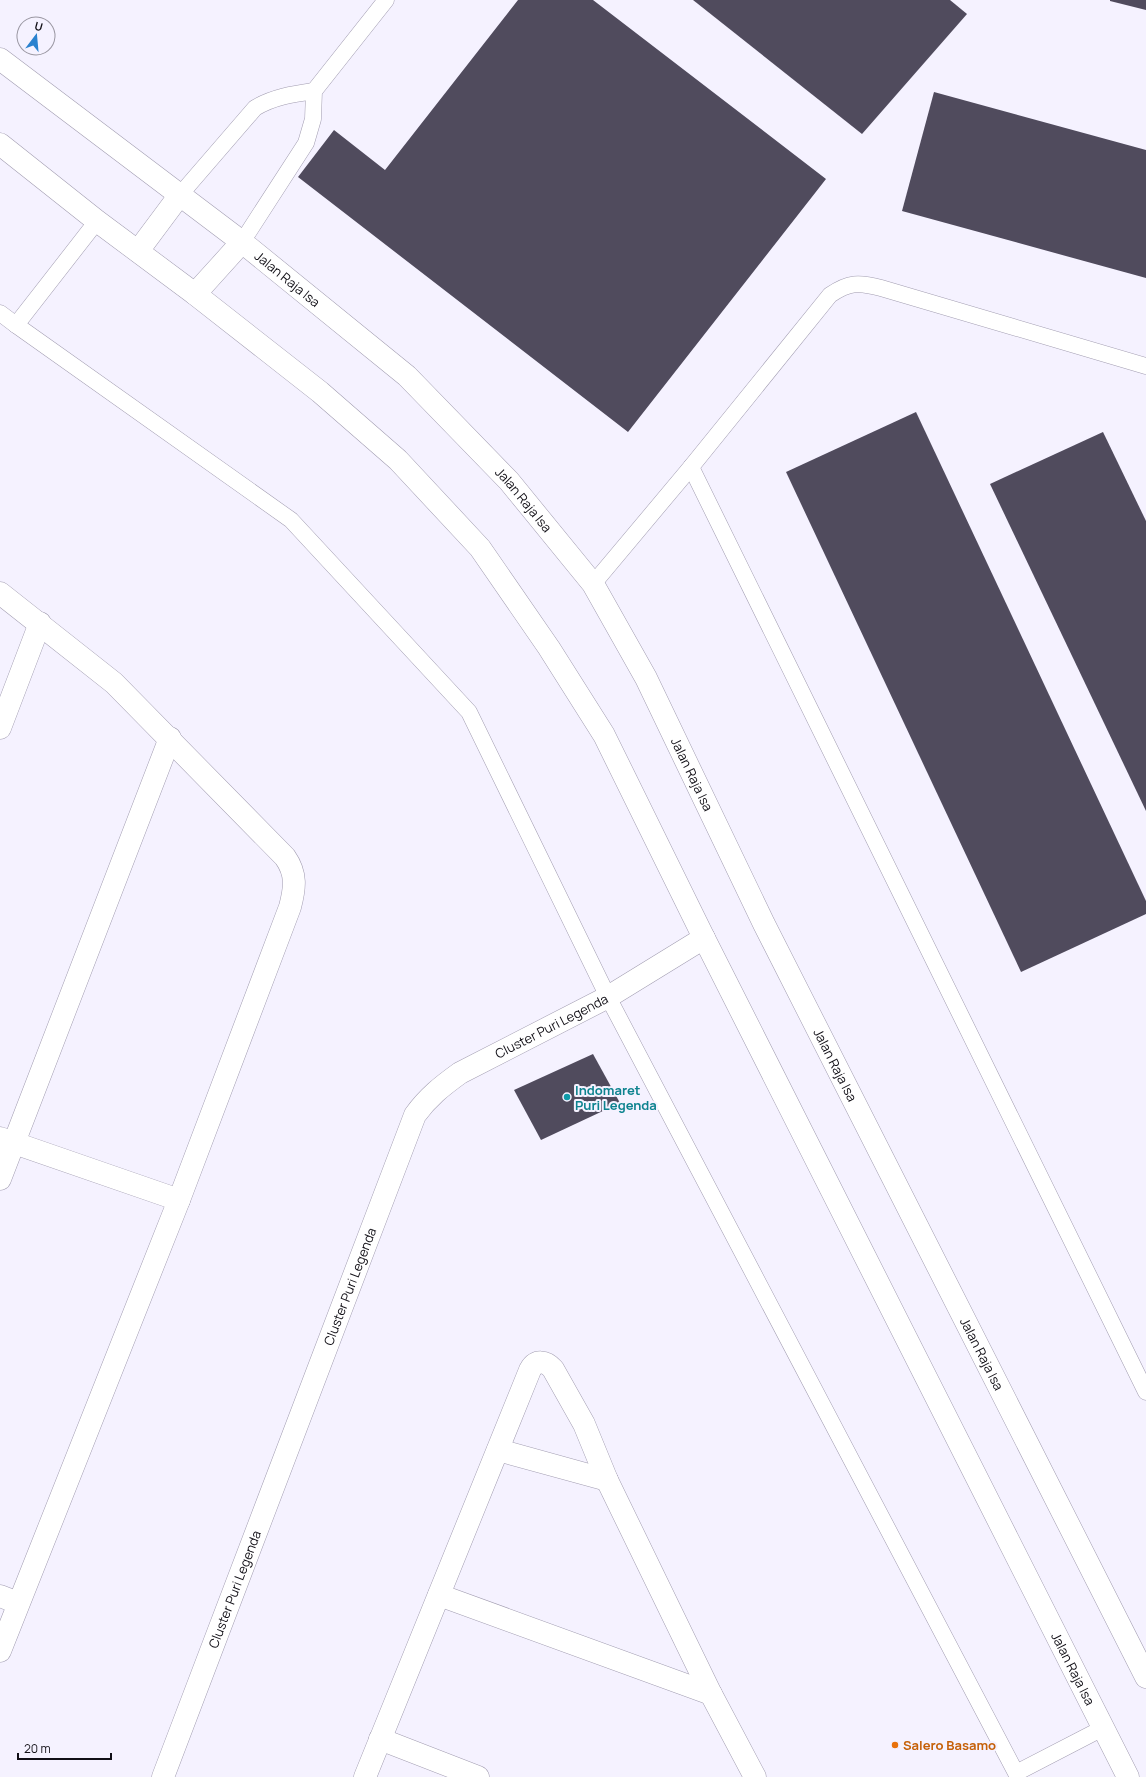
<svg xmlns="http://www.w3.org/2000/svg" width="1146" height="1777" font-family="Manrope,sans-serif">
<style>
.building{fill:#504b5d}
.lines{fill:none;stroke-linecap:round;stroke-linejoin:round}
.lane-casing{stroke:#a29db1;stroke-width:17}
.street-casing{stroke:#a29db1;stroke-width:23}
.secondary-casing{stroke:#a29db1;stroke-width:23}
.lane{stroke:#fff;stroke-width:16}
.street{stroke:#fff;stroke-width:22}
.secondary{stroke:#fff;stroke-width:22}
.culture-dot{fill:#0f9aa8;stroke:#f5f2ff;stroke-width:1.5}
.food-dot{fill:#e8710a;stroke:#f5f2ff;stroke-width:1.5}
.labels{text-anchor:middle;stroke-width:4;stroke-linejoin:round;paint-order:stroke}
.street-label{font-size:13px;fill:#110f16;stroke:#f5f2ff}
.culture-label{font-size:13px;font-weight:bold;fill:#0d838f;stroke:#f5f2ff;text-anchor:start}
.food-label{font-size:13px;font-weight:bold;fill:#c56008;stroke:#f5f2ff;text-anchor:start}
</style>
<rect width="100%" height="100%" fill="#f5f2ff"/>
<!-- building -->
<g class="building">
<path d="M518 0H593L826 179 628 432 298 177 334 130 385 170Z"/>
<path d="M693 0H950L967 14 862 134Z"/>
<path d="M1110 0H1146V10L1110 1Z"/>
<path d="M934 92 1146 150V278L902 211Z"/>
<path d="M916 412 1146 901V914L1021 972 786 472Z"/>
<path d="M1103 432 1146 521V811L990 484Z"/>
<path d="M593 1054 620 1103 541 1140 514 1090Z"/>
</g>
<g class="lines">
<defs>
<g id="lane">
<path d="M179 196 255 108C273 97 293 94 314 91"/>
<path d="M97 221 16 325 291 520 469 712 608 997 1016 1773 1103 1728"/>
<path d="M242 242 306 143 313 119 314 91 386 0"/>
<path d="M0 313 16 325"/>
<path d="M691 467 1146 1392"/>
<path d="M593 584 691 467 830 295C849 282 859 282 881 288L1146 366"/>
</g>
<g id="street">
<path d="M0 593 114 683 285 857C297 874 295 888 290 907L179 1200 0 1651"/>
<path d="M0 728 40 623"/>
<path d="M0 1138 179 1200"/>
<path d="M0 1179 170 738"/>
<path d="M498 1450 607 1480"/>
<path d="M439 1595 711 1694"/>
<path d="M0 1596 18 1603"/>
<path d="M380 1739 478 1777"/>
<path id="s1" d="M163 1777 415 1115C428 1097 442 1086 460 1073L608 997 704 938"/>
<path d="M365 1777 530 1370C536 1359 546 1361 553 1369L584 1424 607 1480 711 1694 755 1777"/>
</g>
<g id="secondary">
<path id="s2" d="M0 59 242 242 407 376 509 481 593 584 646 678 764 924 1146 1677"/>
<path id="s3" d="M0 144 97 221 195 294 320 392 398 460 480 548 549 648 604 735 704 938 1128 1777"/>
<path d="M138 251 179 196"/>
<path d="M195 294 242 242"/>
</g>
</defs>
<!-- lane casing -->
<use href="#lane" class="lane-casing"/>
<!-- street casing -->
<use href="#street" class="street-casing"/>
<!-- secondary casing -->
<use href="#secondary" class="secondary-casing"/>
<!-- lane -->
<use href="#lane" class="lane"/>
<!-- street -->
<use href="#street" class="street"/>
<!-- secondary -->
<use href="#secondary" class="secondary"/>
</g>
<!-- markers -->
<circle class="culture-dot" cx="567" cy="1097" r="4"/>
<circle class="food-dot" cx="895" cy="1745" r="4"/>
<g class="labels">
<!-- street labels -->
<g class="street-label">
<text dy="5" stroke="none"><textPath href="#s2" startOffset="362">Jalan Raja Isa</textPath></text>
<text dy="5" stroke="none"><textPath href="#s2" startOffset="686">Jalan Raja Isa</textPath></text>
<text dy="5" stroke="none"><textPath href="#s2" startOffset="1010">Jalan Raja Isa</textPath></text>
<text dy="5" stroke="none"><textPath href="#s1" startOffset="873">Cluster Puri Legenda</textPath></text>
<text dy="5" stroke="none"><textPath href="#s2" startOffset="1334">Jalan Raja Isa</textPath></text>
<text dy="5" stroke="none"><textPath href="#s1" startOffset="525">Cluster Puri Legenda</textPath></text>
<text dy="5" stroke="none"><textPath href="#s2" startOffset="1658">Jalan Raja Isa</textPath></text>
<text dy="5" stroke="none"><textPath href="#s1" startOffset="201">Cluster Puri Legenda</textPath></text>
<text dy="5" stroke="none"><textPath href="#s3" startOffset="1898">Jalan Raja Isa</textPath></text>
</g>
<!-- culture labels -->
<g class="culture-label">
<text x="575" y="1095">Indomaret<tspan x="575" dy="15">Puri Legenda</tspan></text>
</g>
<!-- food labels -->
<g class="food-label">
<text x="903" y="1750">Salero Basamo</text>
</g>
</g>
<!-- north arrow -->
<g transform="translate(36 36) rotate(16)"><circle r="19" fill="#f5f2ff" stroke="#9a97a2"/>
<path d="M0-3L7 15L0 10L-7 15Z" fill="#2a82cf"/>
<text y="-6" font-size="11" font-weight="bold" text-anchor="middle" fill="#110f16">U</text>
</g>
<!-- scale -->
<path d="M18 1753v6h93v-6" fill="none" stroke="#110f16" stroke-width="2"/>
<text x="24" y="1753" font-size="12" fill="#110f16" stroke="#f5f2ff" stroke-width="3" paint-order="stroke">20 m</text>
</svg>
